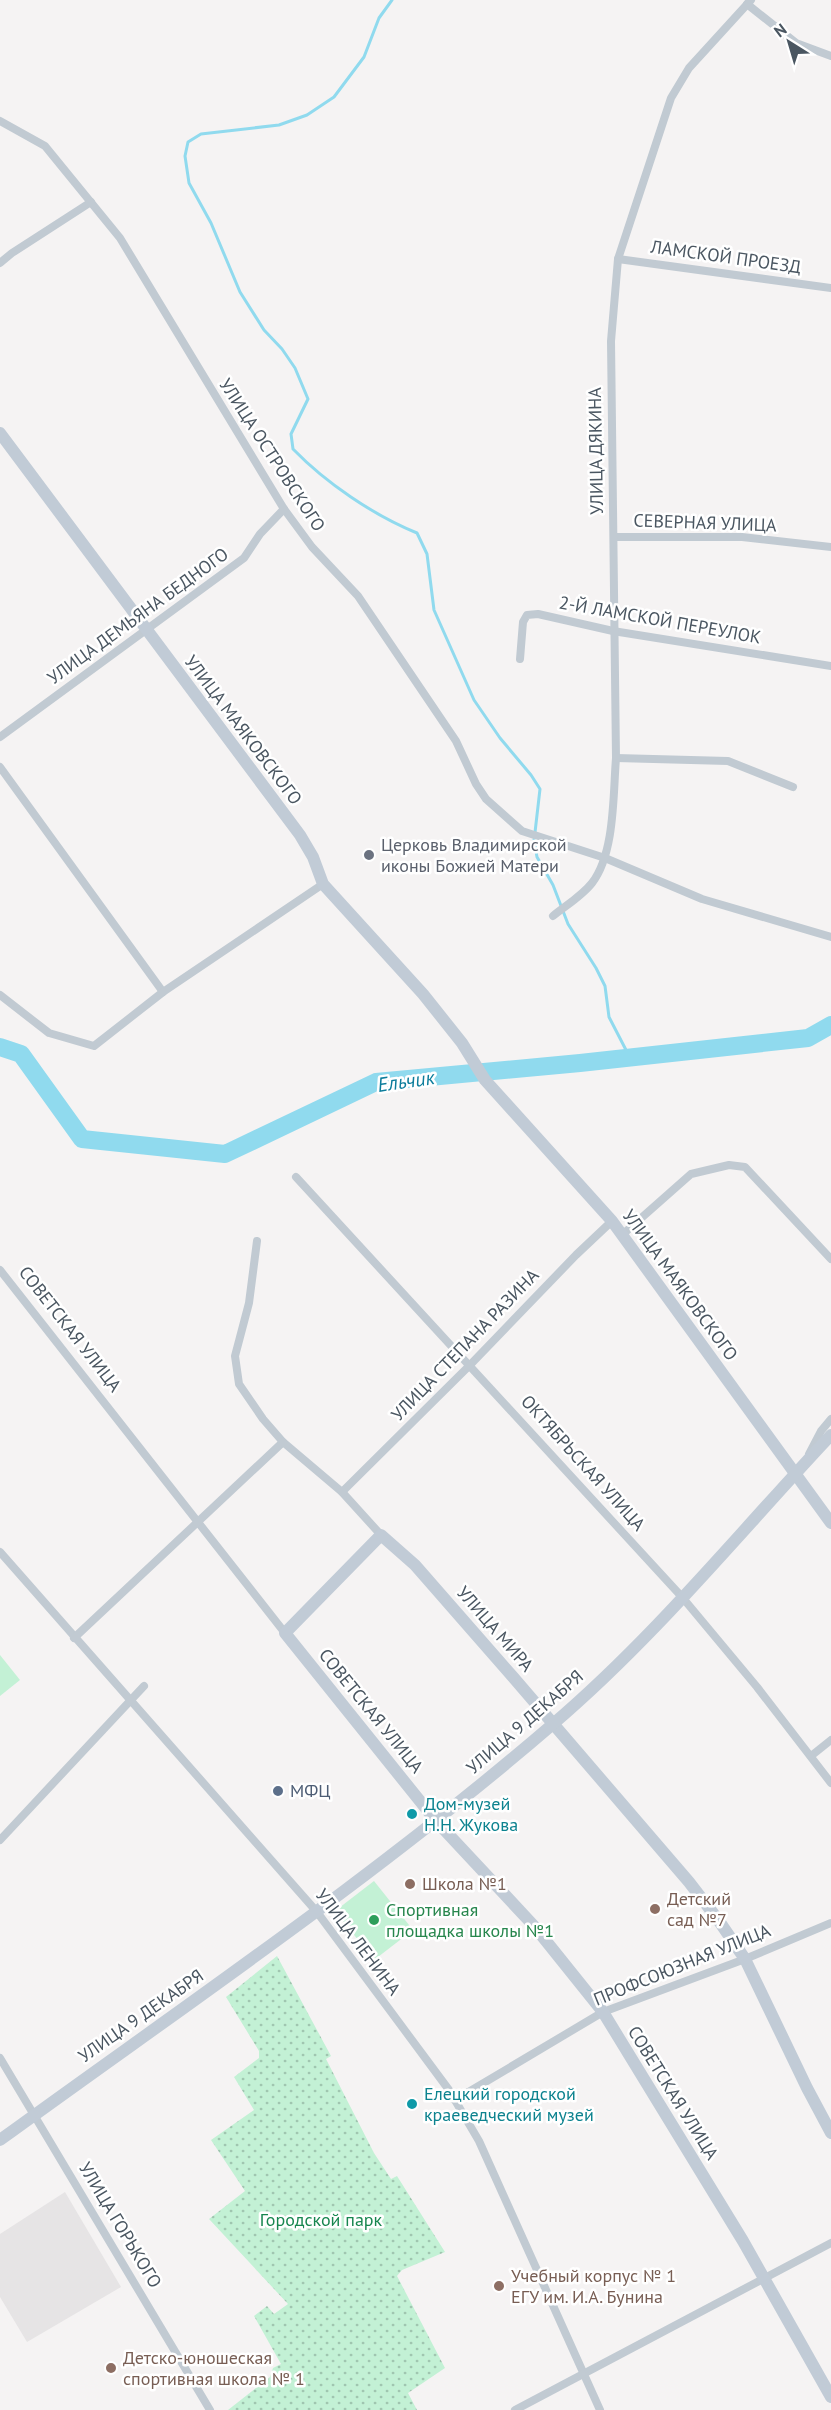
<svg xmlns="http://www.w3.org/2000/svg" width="831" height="2410" font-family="'PT Sans',sans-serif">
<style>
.education{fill:#e6e4e5}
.grass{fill:url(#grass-dots)}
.pitch{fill:#c3f1d5}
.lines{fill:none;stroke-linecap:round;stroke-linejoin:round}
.stream{stroke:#90daee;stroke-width:3}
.river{stroke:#90daee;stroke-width:18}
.street{stroke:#c1cad2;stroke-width:8}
.secondary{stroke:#c1cbd6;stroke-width:12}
.worship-dot{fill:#6b7280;stroke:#fff;stroke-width:2}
.service-dot{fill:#5c6f8a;stroke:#fff;stroke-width:2}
.culture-dot{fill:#0f9aa8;stroke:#fff;stroke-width:2}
.education-dot{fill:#8d6e63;stroke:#fff;stroke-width:2}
.leisure-dot{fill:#2e9e5b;stroke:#fff;stroke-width:2}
.labels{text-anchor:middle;stroke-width:5;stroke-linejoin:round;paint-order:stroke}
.street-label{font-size:18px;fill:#4a5661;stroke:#fff}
.worship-label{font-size:18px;fill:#5b616d;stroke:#fff;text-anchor:start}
.service-label{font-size:18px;fill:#4e5e75;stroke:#fff;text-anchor:start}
.culture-label{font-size:18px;fill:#0d838f;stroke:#fff;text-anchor:start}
.education-label{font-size:18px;fill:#785e54;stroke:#fff;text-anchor:start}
.leisure-label{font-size:18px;fill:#27864d;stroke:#fff;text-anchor:start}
.park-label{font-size:18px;fill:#17864f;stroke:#fff}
.water-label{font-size:20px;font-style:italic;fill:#0c7c9b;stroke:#fff}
</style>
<defs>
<pattern id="grass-dots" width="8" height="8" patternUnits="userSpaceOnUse" patternTransform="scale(1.5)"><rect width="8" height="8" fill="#c3f1d5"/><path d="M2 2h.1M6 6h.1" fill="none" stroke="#a0c6b0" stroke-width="1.8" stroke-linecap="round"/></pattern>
</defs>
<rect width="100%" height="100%" fill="#f5f3f3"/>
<!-- education -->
<path class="education" d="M65 2192 121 2287 27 2342 0 2297V2234Z"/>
<!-- grass -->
<path class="grass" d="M277 1956 331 2056 326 2059 374 2153 391 2179 397 2176 445 2252 402 2270 397 2276 445 2368 408 2393 417 2410H228L270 2377 273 2368 281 2364 254 2316 267 2306 274 2314 288 2304 209 2219 245 2191 211 2140 254 2110 234 2077 259 2058V2051L226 1997Z"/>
<!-- pitch -->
<g class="pitch">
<path d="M0 1655 20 1680 0 1696Z"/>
<path d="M374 1881 413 1930 374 1960 335 1911Z"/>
</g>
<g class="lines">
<!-- stream -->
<path class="stream" d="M392 0 379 18 364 57 334 97 307 115 279 125 201 134 188 142 185 156 189 183 211 223 240 292 264 330 282 349 295 368 308 399 291 434 293 449C326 483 373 515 417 533L427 554 434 610 474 700 500 738 531 775 540 789 534 841 537 857 553 885 568 924 596 968 605 986 609 1017 626 1050 632 1057"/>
<!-- river -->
<path class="river" d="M0 1047 21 1054 82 1139 225 1154 376 1082 580 1063 808 1038 831 1025"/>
<!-- street -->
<g class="street">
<path d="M747 4 796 43 831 56"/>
<path d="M0 121 45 146 120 238 284 509 312 547 358 596 456 741 476 784 486 799 522 831 605 858 702 899 831 937"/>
<path d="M618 259 831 288"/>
<path d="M0 263 12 253 91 202"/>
<path d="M615 537H742L831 547"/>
<path d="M520 659 523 622 527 615 538 614 613 631 831 666"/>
<path d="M0 737 244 558 260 534 284 509"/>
<path d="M616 758 728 761 793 787"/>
<path d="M0 767 163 992"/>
<path d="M553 916C565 906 582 896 592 883 615 853 613 795 616 758L611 341 618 259 671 98 689 68 751 0"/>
<path d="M0 995 49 1033 94 1046 163 992 323 884"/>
<path d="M296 1177 682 1597 757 1687 831 1783"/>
<path d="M622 1235 691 1174 729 1165 745 1167 831 1259"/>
<path d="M257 1241 249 1303 235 1356 239 1384 263 1419 283 1442 342 1492 381 1535"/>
<path d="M0 1270 285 1633"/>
<path d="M809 1454 821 1431 831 1419"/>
<path d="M342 1492 470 1365 576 1255 612 1221"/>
<path d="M0 1552 317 1912 449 2090 479 2141 600 2410"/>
<path d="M74 1638 283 1442"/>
<path d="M811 1756 831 1740"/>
<path d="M0 1840 144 1686"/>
<path d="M0 2058 210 2410"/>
<path d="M455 2100 603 2012 745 1959 831 1923"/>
<path d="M515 2410 831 2243"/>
</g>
<!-- secondary -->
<g class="secondary">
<path d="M0 433 300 835 313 857 323 884 423 994 462 1043 485 1080 612 1221 831 1523"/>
<path d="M831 2133 807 2088 745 1959 719 1921 689 1882 513 1677 415 1565 381 1535 285 1633 436 1821 534 1926 603 2012 743 2241 831 2397"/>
<path d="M0 2140C187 2004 378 1875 553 1724 655 1637 740 1532 831 1435"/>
</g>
</g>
<!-- markers -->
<circle class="worship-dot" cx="369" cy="855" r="6"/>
<circle class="service-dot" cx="278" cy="1791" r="6"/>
<g class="culture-dot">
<circle cx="412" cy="1814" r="6"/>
<circle cx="412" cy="2104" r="6"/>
</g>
<g class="education-dot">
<circle cx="410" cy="1884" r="6"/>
<circle cx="655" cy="1909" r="6"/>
<circle cx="499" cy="2286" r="6"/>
<circle cx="111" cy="2368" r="6"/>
</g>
<circle class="leisure-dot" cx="374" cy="1920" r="6"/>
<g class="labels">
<!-- street labels -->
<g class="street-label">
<text transform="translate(726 257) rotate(8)" y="6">ЛАМСКОЙ ПРОЕЗД</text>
<text transform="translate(596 451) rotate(-91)" y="6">УЛИЦА ДЯКИНА</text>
<text transform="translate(272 455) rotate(57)" y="6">УЛИЦА ОСТРОВСКОГО</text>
<text transform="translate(705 523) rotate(2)" y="6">СЕВЕРНАЯ УЛИЦА</text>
<text transform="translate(138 616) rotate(-36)" y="6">УЛИЦА ДЕМЬЯНА БЕДНОГО</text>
<text transform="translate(660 620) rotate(10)" y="6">2-Й ЛАМСКОЙ ПЕРЕУЛОК</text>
<text transform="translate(243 730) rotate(53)" y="6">УЛИЦА МАЯКОВСКОГО</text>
<text transform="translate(680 1285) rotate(54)" y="6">УЛИЦА МАЯКОВСКОГО</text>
<text transform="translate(70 1329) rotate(52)" y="6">СОВЕТСКАЯ УЛИЦА</text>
<text transform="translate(465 1345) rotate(-46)" y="6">УЛИЦА СТЕПАНА РАЗИНА</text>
<text transform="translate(583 1463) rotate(48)" y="6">ОКТЯБРЬСКАЯ УЛИЦА</text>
<text transform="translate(495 1629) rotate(49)" y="6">УЛИЦА МИРА</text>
<text transform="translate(371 1711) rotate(51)" y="6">СОВЕТСКАЯ УЛИЦА</text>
<text transform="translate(525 1722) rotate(-41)" y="6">УЛИЦА 9 ДЕКАБРЯ</text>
<text transform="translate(358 1942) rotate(53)" y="6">УЛИЦА ЛЕНИНА</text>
<text transform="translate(682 1965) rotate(-22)" y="6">ПРОФСОЮЗНАЯ УЛИЦА</text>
<text transform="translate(141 2016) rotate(-35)" y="6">УЛИЦА 9 ДЕКАБРЯ</text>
<text transform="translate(673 2093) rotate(58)" y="6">СОВЕТСКАЯ УЛИЦА</text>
<text transform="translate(120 2225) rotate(59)" y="6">УЛИЦА ГОРЬКОГО</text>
</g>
<!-- worship labels -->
<g class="worship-label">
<text x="381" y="851">Церковь Владимирской<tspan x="381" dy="21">иконы Божией Матери</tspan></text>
</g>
<!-- service labels -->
<g class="service-label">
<text x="290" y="1797">МФЦ</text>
</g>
<!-- culture labels -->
<g class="culture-label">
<text x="424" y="1810">Дом-музей<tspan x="424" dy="21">Н.Н. Жукова</tspan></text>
<text x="424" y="2100">Елецкий городской<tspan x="424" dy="21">краеведческий музей</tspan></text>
</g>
<!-- education labels -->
<g class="education-label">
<text x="422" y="1890">Школа №1</text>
<text x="667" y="1905">Детский<tspan x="667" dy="21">сад №7</tspan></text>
<text x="511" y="2282">Учебный корпус № 1<tspan x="511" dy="21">ЕГУ им. И.А. Бунина</tspan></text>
<text x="123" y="2364">Детско-юношеская<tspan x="123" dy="21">спортивная школа № 1</tspan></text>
</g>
<!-- leisure labels -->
<g class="leisure-label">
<text x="386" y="1916">Спортивная<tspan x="386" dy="21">площадка школы №1</tspan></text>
</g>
<!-- park labels -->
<g class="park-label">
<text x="321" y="2226">Городской парк</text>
</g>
<!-- water labels -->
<g class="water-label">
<text transform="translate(406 1081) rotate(-8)" y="7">Ельчик</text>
</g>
</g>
<!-- north arrow -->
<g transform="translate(789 42) rotate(323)" stroke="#ffffff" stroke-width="4.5" paint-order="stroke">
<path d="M0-4.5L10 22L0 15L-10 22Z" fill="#4a5661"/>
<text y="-9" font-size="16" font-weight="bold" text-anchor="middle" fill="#4a5661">N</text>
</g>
</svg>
